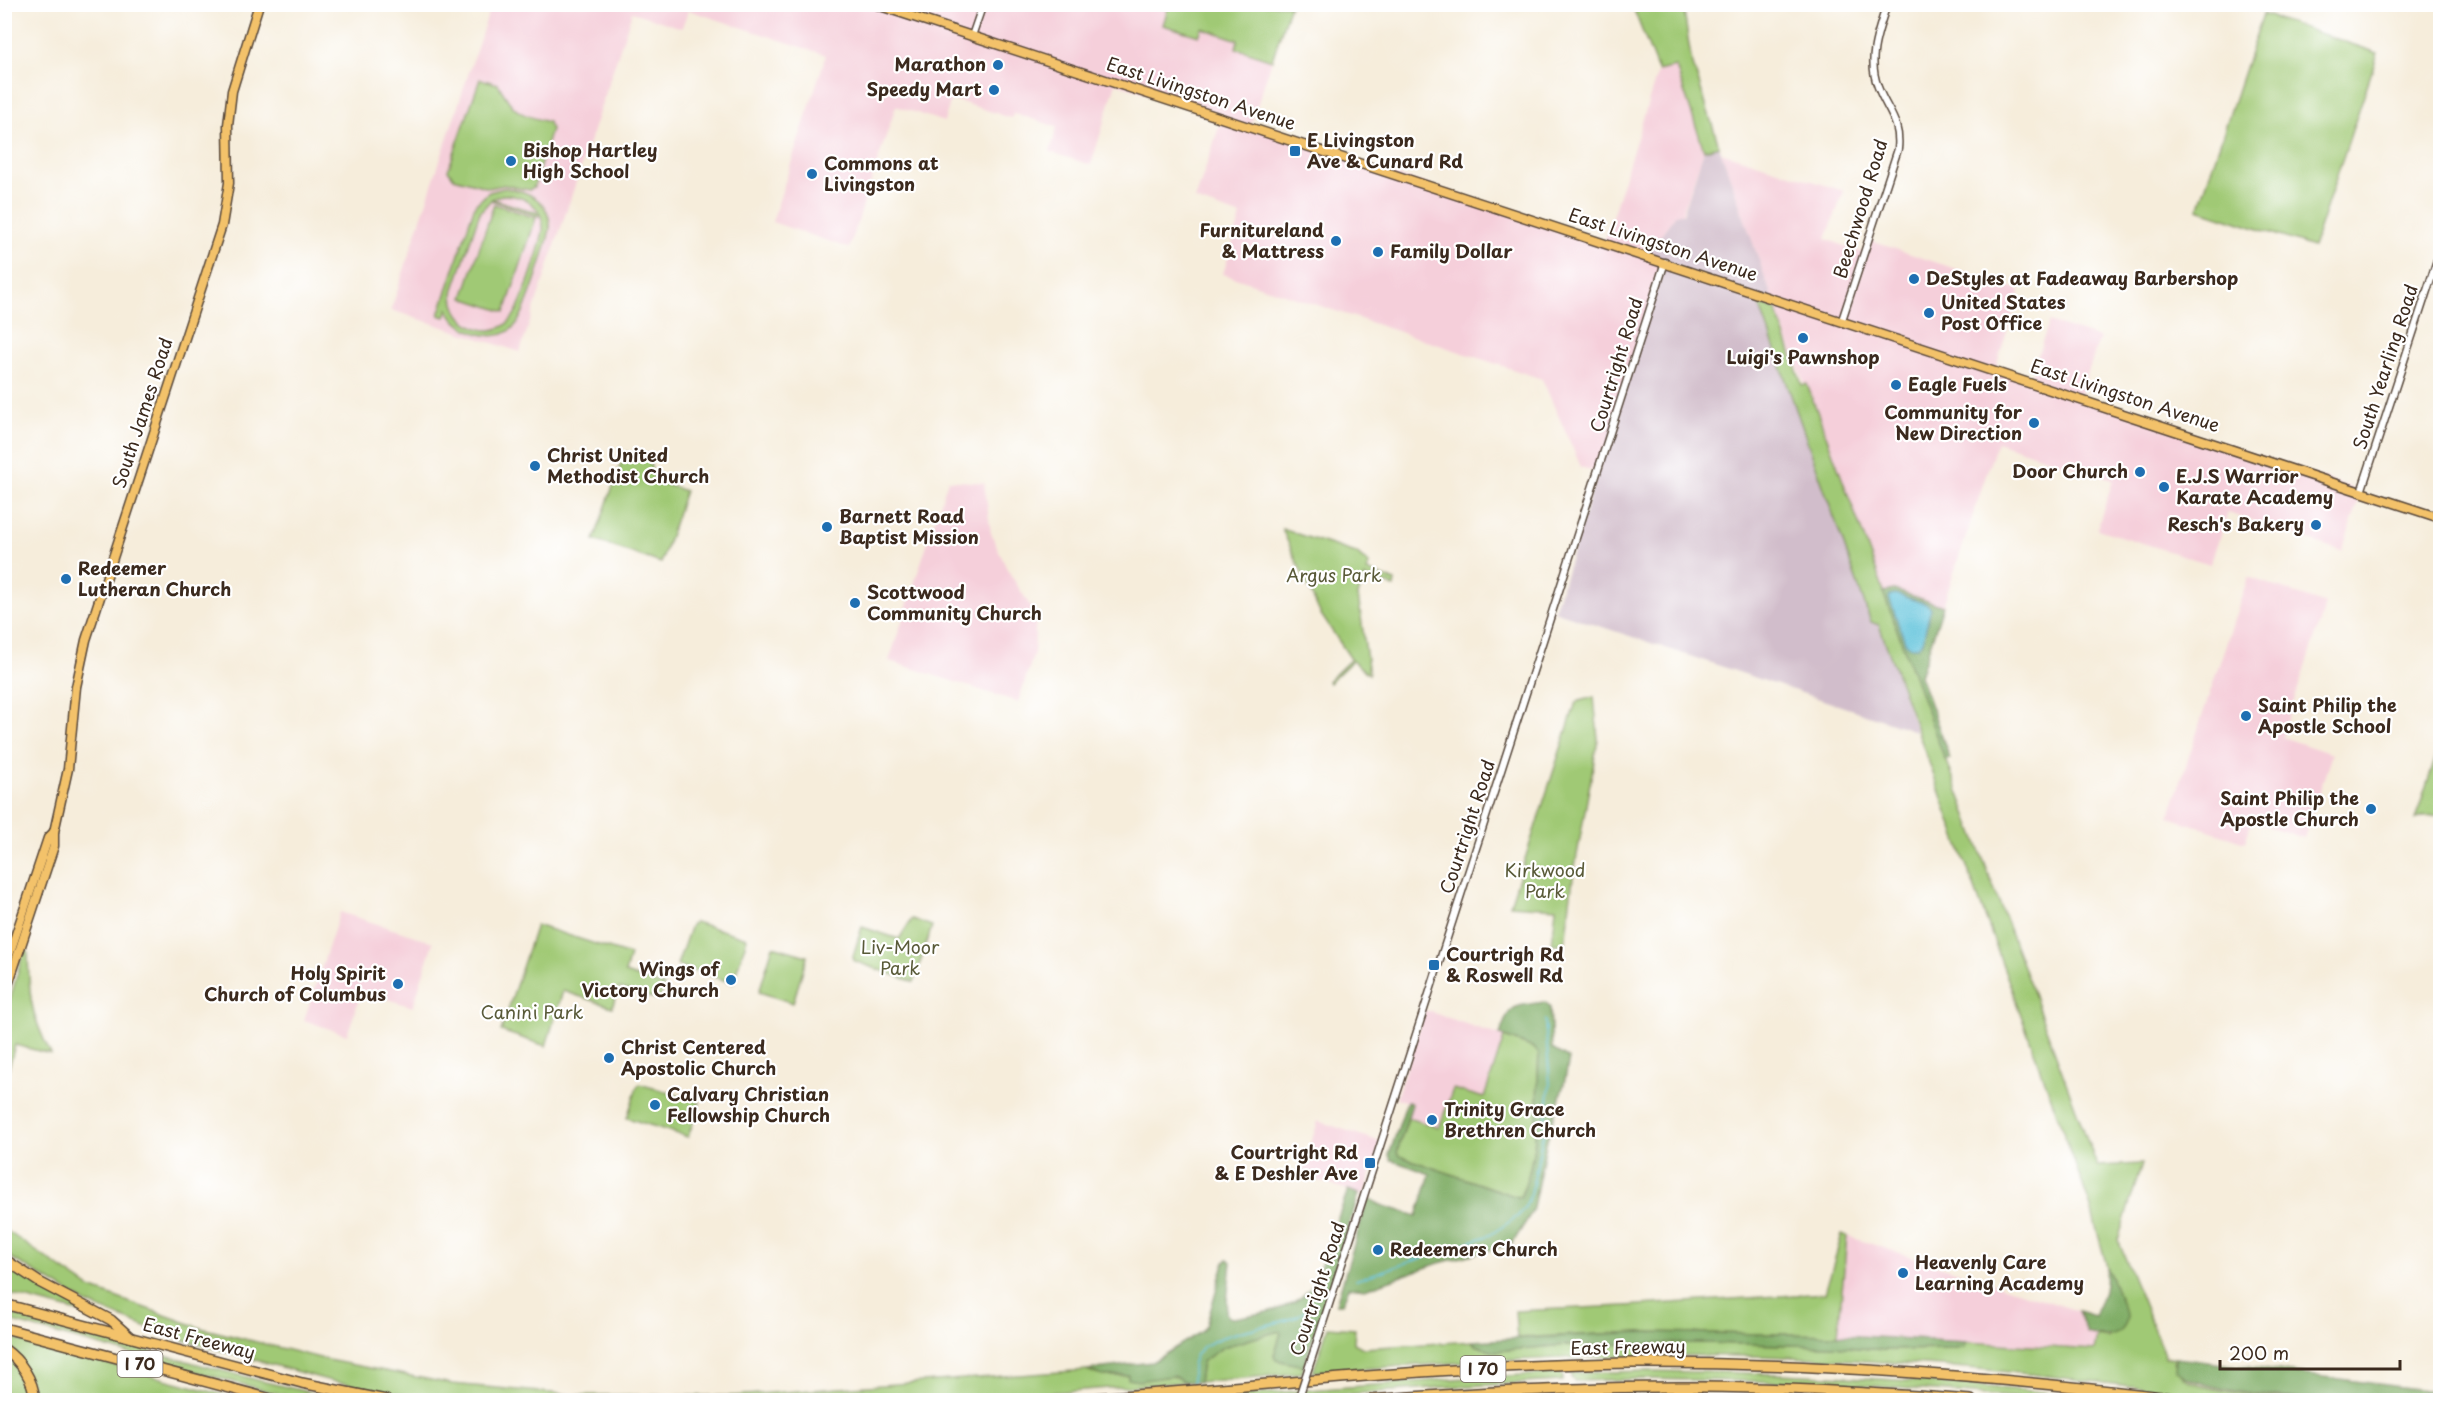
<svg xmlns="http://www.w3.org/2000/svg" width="2445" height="1405" font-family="'Playpen Sans',sans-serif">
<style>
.built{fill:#f5cfda}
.industrial{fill:#d1bdcb}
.green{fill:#a0c974;stroke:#6e7a49;stroke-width:1.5;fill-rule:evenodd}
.forest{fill:#80ad66;stroke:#5e6c42;stroke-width:1.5}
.water{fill:#5cc1da;stroke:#4c767c;stroke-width:1.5}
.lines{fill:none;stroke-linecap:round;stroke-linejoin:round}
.stream{stroke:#5cc1da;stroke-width:1.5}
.minor-casing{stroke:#57473a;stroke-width:9}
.major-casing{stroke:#57473a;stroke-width:11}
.highway-casing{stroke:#57473a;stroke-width:12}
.minor{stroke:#fff;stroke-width:6}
.major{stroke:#f3c26a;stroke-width:8}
.highway{stroke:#f3c26a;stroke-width:9}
.minor-bridge-casing{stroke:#57473a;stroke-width:9;stroke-linecap:butt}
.minor-bridge{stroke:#fff;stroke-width:6}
.poi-dot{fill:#1f6fb2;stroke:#fff;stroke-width:2}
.labels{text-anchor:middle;stroke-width:4.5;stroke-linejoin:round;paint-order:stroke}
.shield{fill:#fff;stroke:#766a62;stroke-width:1.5}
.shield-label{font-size:16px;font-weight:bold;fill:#3b2a1e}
.poi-label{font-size:18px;font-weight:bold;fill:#3b2a1e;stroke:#fff;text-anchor:start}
.street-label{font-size:18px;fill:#3b2a1e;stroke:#fff}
.park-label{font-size:18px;fill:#595a38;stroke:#fff}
</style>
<rect width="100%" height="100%" fill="#fff"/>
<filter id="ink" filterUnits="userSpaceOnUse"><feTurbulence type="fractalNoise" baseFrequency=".0167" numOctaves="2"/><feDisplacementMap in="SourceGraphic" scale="12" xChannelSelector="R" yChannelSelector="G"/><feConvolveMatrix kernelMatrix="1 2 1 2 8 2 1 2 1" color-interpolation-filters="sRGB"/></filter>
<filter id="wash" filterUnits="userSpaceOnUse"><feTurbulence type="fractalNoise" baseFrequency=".008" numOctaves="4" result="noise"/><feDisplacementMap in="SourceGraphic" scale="24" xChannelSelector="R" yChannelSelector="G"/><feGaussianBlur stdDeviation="1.35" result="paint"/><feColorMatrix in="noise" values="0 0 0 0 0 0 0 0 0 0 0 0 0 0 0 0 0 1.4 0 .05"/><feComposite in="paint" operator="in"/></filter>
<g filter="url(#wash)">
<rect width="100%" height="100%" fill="#f6eddb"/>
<!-- built -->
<g class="built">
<path d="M491 5H1169L1163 25 1199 36 1201 28 1238 40 1236 48 1272 60 1250 127 1604 242 1658 71 1675 66 1704 150 1682 214 1677 213 1651 248 1664 263 1598 473 1581 467 1542 379 1223 274 1241 216 1195 200 1222 118 1116 83 1091 165 1050 152 1057 127 1014 113 1011 118 951 99 944 122 896 106 849 248 772 222 826 55 688 10 682 28 632 12 520 352 391 310Z"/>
<path d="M1721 152 1844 191 1826 239 1864 253 1868 240 2020 290 1996 367 2030 378 2049 322 2100 338 2079 397 2362 491 2342 551 2228 513 2210 564 2097 529 2113 480 1997 442 1943 606 1895 590 1883 592 1776 309Z"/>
<path d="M948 480 984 483 991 533 1007 569 1036 615 1034 653 1018 702 889 661Z"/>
<path d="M2248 577 2326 604 2282 737 2332 754 2304 838 2252 821 2245 842 2169 817Z"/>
<path d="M340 912 433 942 413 1007 362 991 347 1035 304 1020Z"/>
<path d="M1425 1010 1504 1037 1484 1098 1439 1129 1408 1118 1412 1104 1396 1098Z"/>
<path d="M1318 1121 1381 1142 1364 1195 1301 1175Z"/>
<path d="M1847 1236 2078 1311 2087 1332 2097 1336 2095 1350 1838 1335Z"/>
</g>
<!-- industrial -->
<path class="industrial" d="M1719 146 1776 309 1759 305 1871 622 1879 625 1916 731 1554 611 1664 263 1648 257 1651 248 1677 213 1683 214 1704 150Z"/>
<!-- green -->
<g class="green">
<path d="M1169 5V4L1290 5 1272 60 1236 48 1238 40 1202 28 1199 36 1163 25Z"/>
<path d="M1632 5H1683L1691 58 1719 146 1704 150 1676 67 1658 71Z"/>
<path d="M2263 14 2378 53 2313 247 2198 209Z"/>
<path d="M480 79 498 84C515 113 516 113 548 122L551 129 534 187 529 190 504 185 489 188 454 178 448 170Z"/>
<path d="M504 188C528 190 550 201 550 227 548 243 525 317 514 327 505 336 492 337 480 334 465 330 454 323 448 309L445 317 439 315 475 205 489 192ZM502 195C525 195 544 206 543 230 540 248 521 311 509 322 486 343 447 319 454 289L480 212 491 200 538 216 539 213 492 199Z"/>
<path d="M494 204 536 218 505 312 463 298Z"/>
<path d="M1759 304 1776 309 1802 385 1807 384 2097 1166 2142 1164 2118 1240 2165 1357 2176 1358 2174 1362C2177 1366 2179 1371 2182 1375 2198 1393 2280 1398 2306 1400 2227 1400 2150 1388 2072 1379 2009 1371 1946 1366 1882 1362 1692 1348 1503 1359 1313 1372L1328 1327 1355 1329 1354 1343 1363 1348 1472 1341 1475 1345 1495 1351 1567 1345 1702 1343 1833 1346 1885 1350 1956 1349 1965 1347 1966 1342 2094 1350 2097 1336 2108 1338 2127 1317 2107 1267 2090 1205 1879 625 1871 622Z"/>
<path d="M625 452 649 459 654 480 685 491 661 563 594 540Z"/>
<path d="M1282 529 1356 553 1369 564 1367 571 1395 581 1394 587 1365 577 1358 595 1369 674 1352 661 1329 683 1328 681 1351 659 1320 613Z"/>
<path d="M1594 697 1598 739 1573 877 1565 944H1552L1556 908 1510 905 1576 702Z"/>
<path d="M2439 748H2440V815L2424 816 2415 820Z"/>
<path d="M912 919 932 926 914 982 854 961 853 956 862 927 899 939Z"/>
<path d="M695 922 747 938 733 983 677 965 691 925Z"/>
<path d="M536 925 630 955 625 973 664 986 659 1000 619 988 612 1007 563 991 546 1046 501 1031Z"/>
<path d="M773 946 807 956 793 1003 759 992Z"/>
<path d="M24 950 28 951C29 995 30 1014 51 1054L15 1045 5 1081V1018Z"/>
<path d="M1504 1037 1534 1048 1539 1054C1536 1100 1540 1153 1521 1196L1517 1197 1399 1156 1397 1152 1408 1118 1439 1128 1453 1089 1484 1098Z"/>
<path d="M640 1084 700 1102 688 1137 627 1118 637 1087Z"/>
<path d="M4 1229 90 1288 201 1328 328 1360 452 1384 572 1395 733 1396 1087 1370C1099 1377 1115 1377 1128 1375L1129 1379C1147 1383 1170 1369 1186 1382L959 1400H434L331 1381 165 1335 88 1304 8 1256 5 1254Z"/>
<path d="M1842 1234 1847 1236 1838 1335 1640 1332 1517 1338 1515 1311 1625 1306 1825 1293Z"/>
<path d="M5 1262 87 1312 86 1314 5 1293Z"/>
<path d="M4 1312 261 1381 343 1400H308L267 1391 5 1320Z"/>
<path d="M1279 1331 1281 1333 1274 1356 1276 1359 1304 1366 1302 1373 1199 1382 1202 1362 1223 1347Z"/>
<path d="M4 1336 243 1400H38L16 1353 5 1344Z"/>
<path d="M4 1354C19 1367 28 1381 30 1400H5Z"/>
<path d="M1647 1371C1804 1372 1960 1382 2116 1400H2048L1835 1383 1643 1379 1574 1381 1571 1377 1572 1373Z"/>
<path d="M1561 1373 1563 1377 1562 1381 1446 1387 1269 1400 1195 1399 1451 1379Z"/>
<path d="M1625 1396H1749L1857 1400H1484Z"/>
</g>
<!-- forest -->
<g class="forest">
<path d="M1894 590 1943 606 1920 676 1950 759 1945 760 1883 592Z"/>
<path d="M1544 1002 1550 1006 1552 1049 1569 1059 1564 1084 1547 1140 1532 1212 1512 1244 1439 1263 1365 1289 1349 1287 1342 1304H1336L1368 1198 1381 1205 1417 1216 1430 1174 1391 1160 1389 1155 1407 1101 1412 1104 1397 1152 1399 1156 1517 1197 1521 1196C1540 1153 1536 1100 1539 1054L1534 1048 1500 1035C1509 1003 1513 1007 1544 1002Z"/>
<path d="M1348 1190 1359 1194 1304 1366 1276 1360 1274 1356 1281 1333 1279 1331 1223 1347 1202 1362 1199 1382H1186L1173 1376 1138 1381 1128 1379V1375L1102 1376 1087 1370 1152 1362 1201 1332 1206 1326 1224 1263 1228 1259 1231 1262 1226 1312 1228 1317 1233 1318C1264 1312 1293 1312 1314 1284Z"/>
<path d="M2107 1267 2127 1317C2125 1339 2103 1338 2087 1333L2078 1311 2095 1316 2104 1291Z"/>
<path d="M1640 1332 1838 1335 1966 1342 1965 1347 1956 1349 1885 1350 1833 1346 1702 1343 1567 1345 1495 1351 1475 1345 1472 1341Z"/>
<path d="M2176 1358 2440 1392V1400C2379 1401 2221 1405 2175 1370Z"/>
</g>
<!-- water -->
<path class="water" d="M1895 594 1927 604 1931 608 1923 640 1918 647H1910L1905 642 1889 598 1890 595Z"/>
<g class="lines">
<!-- stream -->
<g class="stream">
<path d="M1356 1280 1490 1235 1518 1216 1525 1207 1531 1194 1545 1125 1550 1084 1545 1020"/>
<path d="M1193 1388C1192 1376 1190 1362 1198 1352 1210 1334 1272 1326 1293 1318 1302 1314 1309 1309 1316 1303"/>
<path d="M1193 1395 1194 1400"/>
</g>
</g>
</g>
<g filter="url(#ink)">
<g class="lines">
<defs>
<g id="minor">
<path d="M972 36 983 4"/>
<path d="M1842 320 1898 149C1901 121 1887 111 1878 87 1867 59 1878 32 1887 4"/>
<path d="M2361 492 2440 251"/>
<path d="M1312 1357 1665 262"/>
</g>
<g id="major">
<path d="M874 4 2440 518"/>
<path d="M4 970 48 838 54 832"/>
<path d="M4 997 54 846V832L68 769 76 687 86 640 222 225 229 183 228 125 232 91 259 4"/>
</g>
<g id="highway">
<path d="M4 1259 39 1282 111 1320 130 1337"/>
<path d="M4 1304 302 1383 386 1400"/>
<path d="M4 1328 275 1400"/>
<path d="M4 1349C21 1361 33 1379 35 1400"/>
<path d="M1067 1400C1255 1387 1443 1365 1631 1363 1817 1362 2002 1377 2188 1400"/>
<path d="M1369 1400C1480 1392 1591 1386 1702 1387 1792 1388 1881 1393 1971 1400"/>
</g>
</defs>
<!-- minor casing -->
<use href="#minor" class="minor-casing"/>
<!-- major casing -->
<use href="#major" class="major-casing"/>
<!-- highway casing -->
<use href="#highway" class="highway-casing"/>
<!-- minor -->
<use href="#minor" class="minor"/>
<!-- major -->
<use href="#major" class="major"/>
<!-- highway -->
<use href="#highway" class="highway"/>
<defs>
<path id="minor-bridge" d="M1298 1400 1312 1357"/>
</defs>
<!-- minor-bridge casing -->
<use href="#minor-bridge" class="minor-bridge-casing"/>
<!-- minor-bridge -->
<use href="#minor-bridge" class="minor-bridge"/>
</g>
</g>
<!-- markers -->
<g class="poi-dot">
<circle cx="998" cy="65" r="6"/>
<circle cx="994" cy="90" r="6"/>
<rect x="1289" y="145" width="12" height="12" rx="3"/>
<circle cx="511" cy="161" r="6"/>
<circle cx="812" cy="174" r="6"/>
<circle cx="1336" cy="241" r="6"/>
<circle cx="1378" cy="252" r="6"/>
<circle cx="1914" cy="279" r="6"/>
<circle cx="1929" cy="313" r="6"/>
<circle cx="1803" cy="338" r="6"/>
<circle cx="1896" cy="385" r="6"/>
<circle cx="2034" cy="423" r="6"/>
<circle cx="535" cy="466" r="6"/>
<circle cx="2140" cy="472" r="6"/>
<circle cx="2164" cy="487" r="6"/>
<circle cx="2316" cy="525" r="6"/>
<circle cx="827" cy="527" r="6"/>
<circle cx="66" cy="579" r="6"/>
<circle cx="855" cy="603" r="6"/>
<circle cx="2246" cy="716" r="6"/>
<circle cx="2371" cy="809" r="6"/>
<rect x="1428" y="959" width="12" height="12" rx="3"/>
<circle cx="731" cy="980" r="6"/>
<circle cx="398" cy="984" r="6"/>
<circle cx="609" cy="1058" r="6"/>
<circle cx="655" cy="1105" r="6"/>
<circle cx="1432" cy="1120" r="6"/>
<rect x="1364" y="1157" width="12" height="12" rx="3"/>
<circle cx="1378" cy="1250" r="6"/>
<circle cx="1903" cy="1273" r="6"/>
</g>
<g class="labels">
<!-- shield labels -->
<g class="shield">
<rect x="117.5" y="1351" width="45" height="26" rx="4.5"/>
<rect x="1460.5" y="1356" width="45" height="26" rx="4.5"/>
</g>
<g class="shield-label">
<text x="140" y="1370">I 70</text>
<text x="1483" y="1375">I 70</text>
</g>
<!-- poi labels -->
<g class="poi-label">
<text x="986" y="71" text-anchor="end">Marathon</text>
<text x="982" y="96" text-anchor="end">Speedy Mart</text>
<text x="1307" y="147">E Livingston<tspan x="1307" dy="21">Ave &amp; Cunard Rd</tspan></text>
<text x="523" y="157">Bishop Hartley<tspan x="523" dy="21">High School</tspan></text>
<text x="824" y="170">Commons at<tspan x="824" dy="21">Livingston</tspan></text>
<text x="1324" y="237" text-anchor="end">Furnitureland<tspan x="1324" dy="21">&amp; Mattress</tspan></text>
<text x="1390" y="258">Family Dollar</text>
<text x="1926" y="285">DeStyles at Fadeaway Barbershop</text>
<text x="1941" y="309">United States<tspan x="1941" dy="21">Post Office</tspan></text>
<text x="1803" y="364" text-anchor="middle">Luigi's Pawnshop</text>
<text x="1908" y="391">Eagle Fuels</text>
<text x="2022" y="419" text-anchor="end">Community for<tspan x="2022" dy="21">New Direction</tspan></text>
<text x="547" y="462">Christ United<tspan x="547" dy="21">Methodist Church</tspan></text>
<text x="2128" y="478" text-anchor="end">Door Church</text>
<text x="2176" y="483">E.J.S Warrior<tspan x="2176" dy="21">Karate Academy</tspan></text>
<text x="839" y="523">Barnett Road<tspan x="839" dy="21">Baptist Mission</tspan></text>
<text x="2304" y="531" text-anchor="end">Resch's Bakery</text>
<text x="78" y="575">Redeemer<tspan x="78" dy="21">Lutheran Church</tspan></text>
<text x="867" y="599">Scottwood<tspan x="867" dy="21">Community Church</tspan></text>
<text x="2258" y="712">Saint Philip the<tspan x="2258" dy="21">Apostle School</tspan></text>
<text x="2359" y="805" text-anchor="end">Saint Philip the<tspan x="2359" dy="21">Apostle Church</tspan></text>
<text x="1446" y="961">Courtrigh Rd<tspan x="1446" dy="21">&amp; Roswell Rd</tspan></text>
<text x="719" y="976" text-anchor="end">Wings of<tspan x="719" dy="21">Victory Church</tspan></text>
<text x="386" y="980" text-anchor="end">Holy Spirit<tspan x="386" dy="21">Church of Columbus</tspan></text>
<text x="621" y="1054">Christ Centered<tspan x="621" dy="21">Apostolic Church</tspan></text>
<text x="667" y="1101">Calvary Christian<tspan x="667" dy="21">Fellowship Church</tspan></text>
<text x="1444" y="1116">Trinity Grace<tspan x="1444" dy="21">Brethren Church</tspan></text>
<text x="1358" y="1159" text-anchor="end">Courtright Rd<tspan x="1358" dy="21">&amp; E Deshler Ave</tspan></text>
<text x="1390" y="1256">Redeemers Church</text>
<text x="1915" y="1269">Heavenly Care<tspan x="1915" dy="21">Learning Academy</tspan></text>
</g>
<!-- street labels -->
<g class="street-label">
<text transform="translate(1201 94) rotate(18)" y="6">East Livingston Avenue</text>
<text transform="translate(1861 209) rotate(-73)" y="6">Beechwood Road</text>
<text transform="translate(1663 245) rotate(18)" y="6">East Livingston Avenue</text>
<text transform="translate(1617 365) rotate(-73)" y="6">Courtright Road</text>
<text transform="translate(2386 367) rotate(-72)" y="6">South Yearling Road</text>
<text transform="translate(2125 396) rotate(18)" y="6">East Livingston Avenue</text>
<text transform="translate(143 413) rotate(-72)" y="6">South James Road</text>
<text transform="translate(1468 827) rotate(-72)" y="6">Courtright Road</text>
<text transform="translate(1318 1289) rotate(-72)" y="6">Courtright Road</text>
<text transform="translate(199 1339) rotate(15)" y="6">East Freeway</text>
<text transform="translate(1628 1348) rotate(-1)" y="6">East Freeway</text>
</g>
<!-- park labels -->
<g class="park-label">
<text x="1334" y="582">Argus Park</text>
<text x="1545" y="877">Kirkwood<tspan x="1545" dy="21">Park</tspan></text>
<text x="900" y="954">Liv-Moor<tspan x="900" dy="21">Park</tspan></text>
<text x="532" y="1019">Canini Park</text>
</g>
</g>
<!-- margin -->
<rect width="2445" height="1405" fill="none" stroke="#fff" stroke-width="24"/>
<!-- scale -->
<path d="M2220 1360v9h180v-9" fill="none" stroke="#3b2a1e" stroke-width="3"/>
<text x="2229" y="1360" font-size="18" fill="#3b2a1e" stroke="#ffffff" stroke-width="4.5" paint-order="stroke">200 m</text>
</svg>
